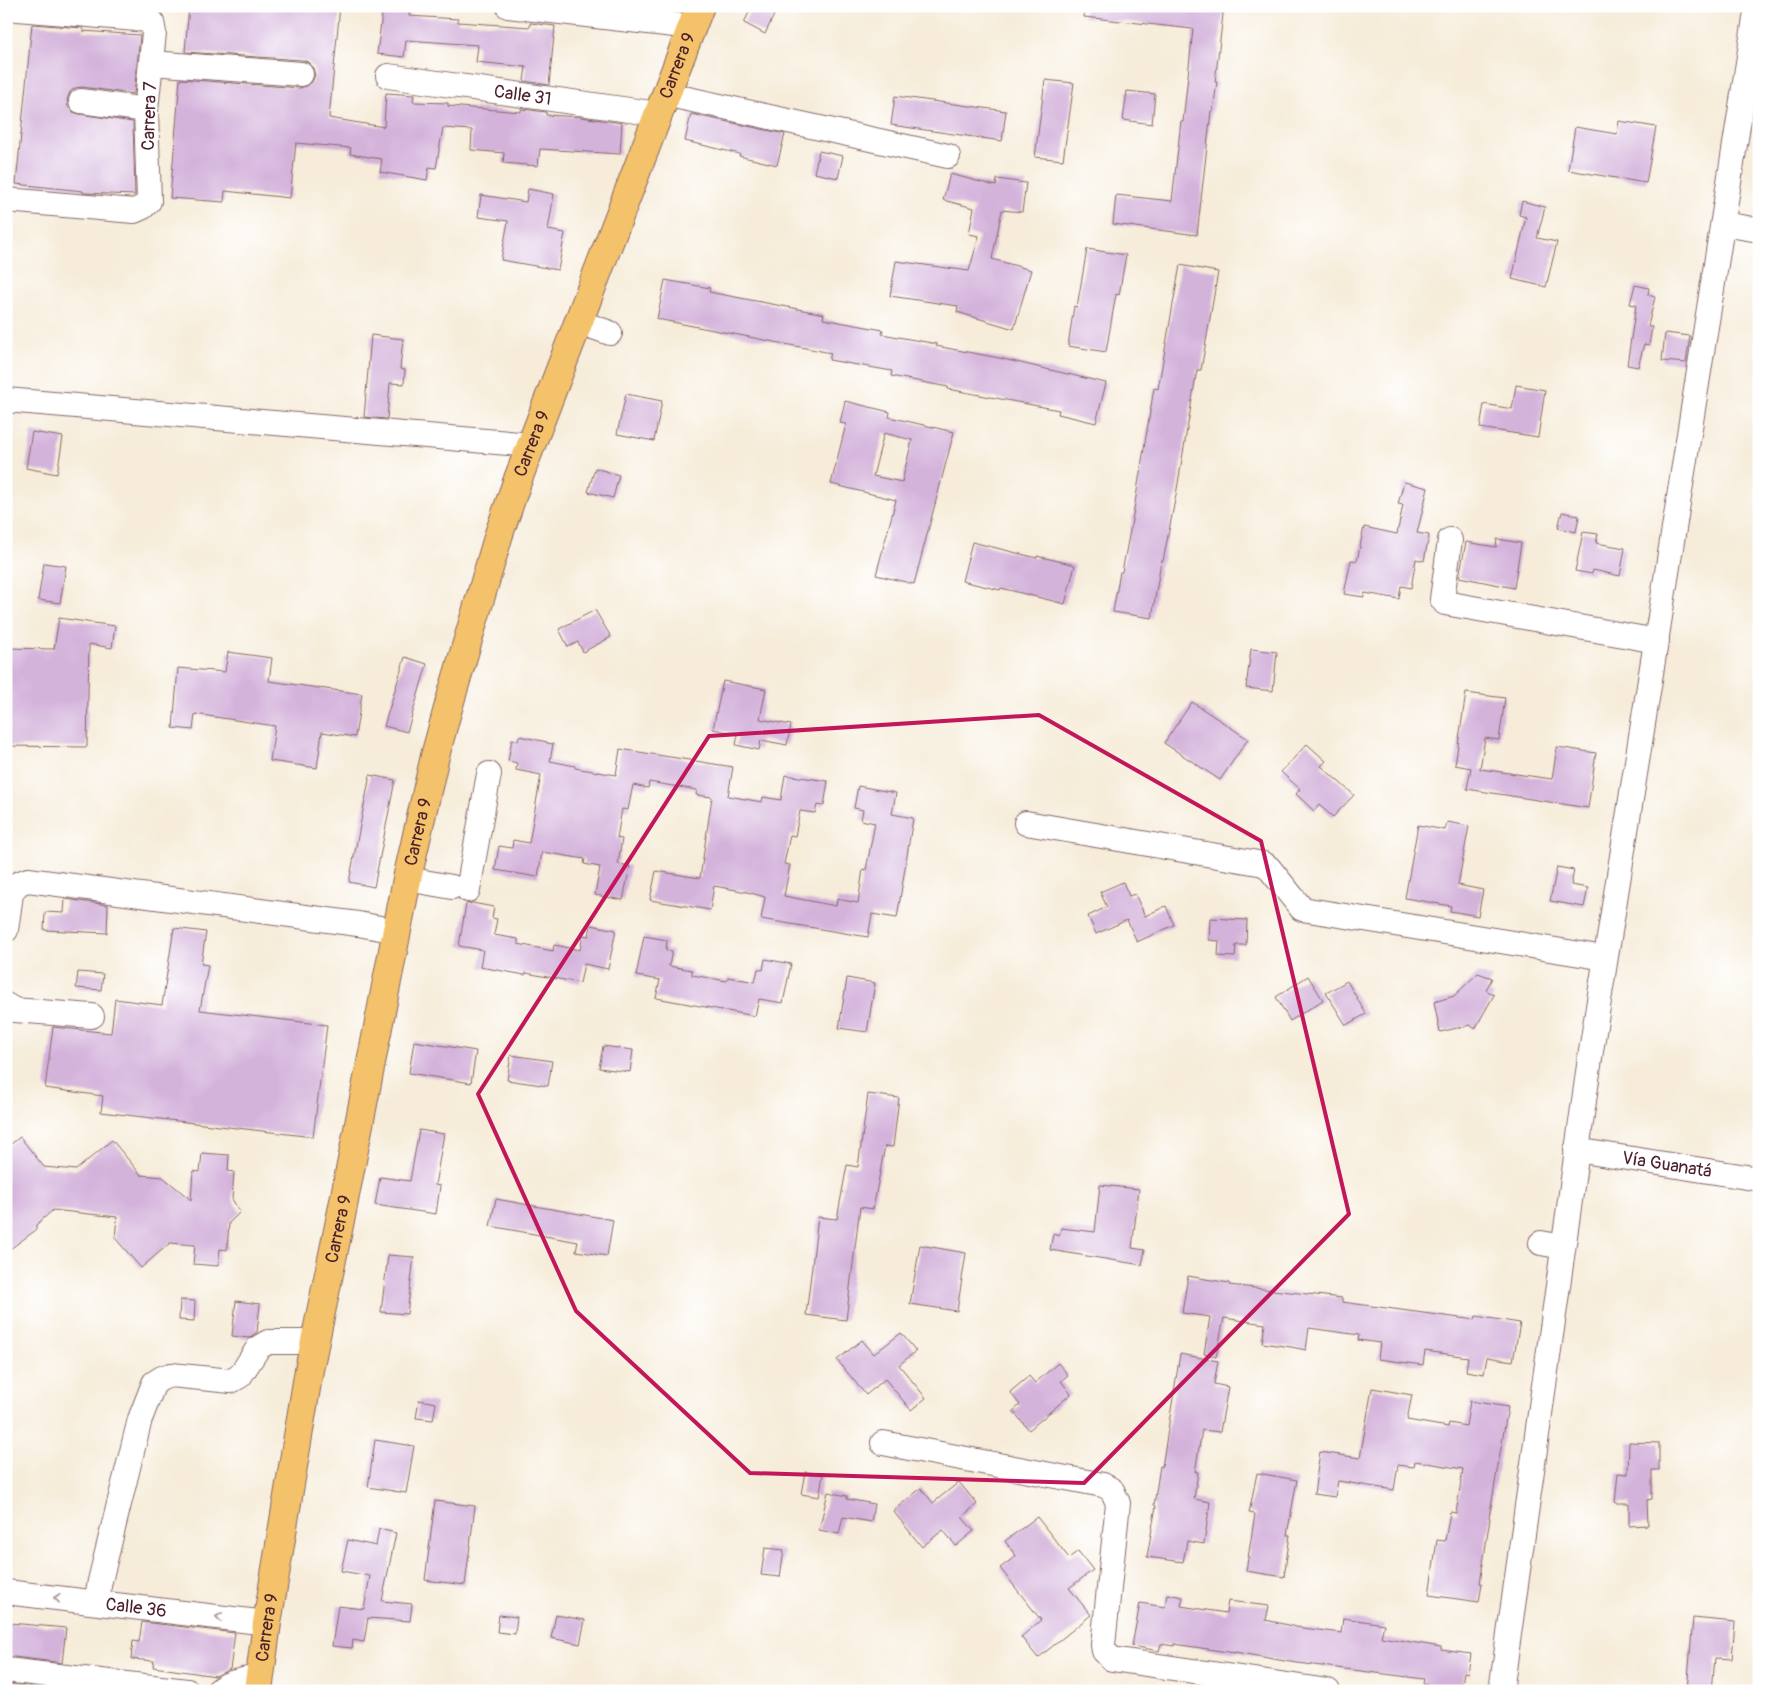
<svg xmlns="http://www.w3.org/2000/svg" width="1765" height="1697" font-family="Pangolin,sans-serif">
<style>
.building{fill:#d4b3db;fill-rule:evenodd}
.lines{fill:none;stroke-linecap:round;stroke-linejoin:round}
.minor-casing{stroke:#866768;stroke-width:26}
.major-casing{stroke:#866768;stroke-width:30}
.minor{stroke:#fff;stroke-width:24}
.major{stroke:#f3c26a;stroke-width:28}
.oneway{stroke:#ae9aa0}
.marked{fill:none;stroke:#c2185b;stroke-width:4;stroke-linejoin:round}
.labels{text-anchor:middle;stroke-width:4.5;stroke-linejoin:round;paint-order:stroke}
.street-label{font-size:18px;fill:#4a1f2b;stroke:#fff}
</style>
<rect width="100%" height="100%" fill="#fff"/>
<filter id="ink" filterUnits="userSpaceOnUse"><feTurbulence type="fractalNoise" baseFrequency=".02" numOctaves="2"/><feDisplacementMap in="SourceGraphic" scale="10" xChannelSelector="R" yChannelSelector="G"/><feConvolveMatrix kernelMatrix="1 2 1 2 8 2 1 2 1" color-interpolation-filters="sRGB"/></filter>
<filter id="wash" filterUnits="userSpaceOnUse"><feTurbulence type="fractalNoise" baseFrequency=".0096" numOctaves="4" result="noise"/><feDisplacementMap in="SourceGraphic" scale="20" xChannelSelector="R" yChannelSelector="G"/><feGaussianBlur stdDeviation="1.12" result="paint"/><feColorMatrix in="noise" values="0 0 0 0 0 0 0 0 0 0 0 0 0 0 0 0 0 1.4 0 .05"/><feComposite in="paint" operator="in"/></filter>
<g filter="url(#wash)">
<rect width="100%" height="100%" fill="#f6ecd9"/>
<g id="blocks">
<!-- building -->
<g class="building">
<path d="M189 6H340L329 118 384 127 386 93 414 95 413 102 448 103V106L521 112V109L546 112V115L581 117 622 123 620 154 540 149 538 166 503 163 504 153 471 150 472 130 443 128 436 168 429 167 427 180 380 172 382 159 350 154 351 148 296 143 290 198 225 191 224 202 170 198 180 79 300 88 307 86 312 82 315 75 313 68 308 62 302 60 185 52Z"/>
<path d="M383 6H410L409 16 458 19V22L530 27V23L555 26 549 85 524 81 526 67 476 62 478 45 406 40 404 57 377 54Z"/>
<path d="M752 6H772L769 12 774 15 765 34 744 23Z"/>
<path d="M1085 6H1224L1215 82H1217L1213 111H1211L1197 235 1113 224 1116 195 1172 201 1181 121 1183 122 1193 29 1084 17Z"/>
<path d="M32 24 83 28V31L140 35 134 94 82 87 75 88 70 92 67 100 68 107 73 112 79 114 133 122 135 195 83 193V191L16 184Z"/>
<path d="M1045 80 1074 83 1063 160 1035 157Z"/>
<path d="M1127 91 1155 94 1152 124 1123 120Z"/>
<path d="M895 96 1006 111 1002 141 891 125Z"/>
<path d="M691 114 785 134 777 165 739 156 740 154 685 141Z"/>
<path d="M1619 121 1656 127 1646 183 1568 170 1575 127 1617 134Z"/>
<path d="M819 151 843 156 838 178 814 173Z"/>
<path d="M950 174 996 186 997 179 1026 183 1022 212 1002 210 992 259 1031 270 1014 329 957 312 958 306 890 296 896 261 969 271 979 236 969 234 974 208 943 200Z"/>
<path d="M528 189 554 194 548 230 565 233 558 270 501 260 508 221 478 217 481 195 526 202Z"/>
<path d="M1522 201 1545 207 1537 238 1557 242 1546 287 1512 279 1526 217 1519 215Z"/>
<path d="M1087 249 1126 255 1119 295 1116 294 1106 352 1068 346 1074 306 1077 307Z"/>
<path d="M1180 265 1218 272 1201 370H1197L1176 495 1163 561H1161L1152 618 1113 612 1120 572H1122L1133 515 1154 388 1158 389Z"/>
<path d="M665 280 710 288 709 292 824 314 823 319 883 330 882 334 937 344 936 346 999 358 1106 383 1096 423 1058 414 1059 410 948 389V387L891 376 892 371 829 360 831 353 657 319Z"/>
<path d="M1635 285 1649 288 1648 295 1655 297 1648 326 1652 327 1649 345 1644 344 1638 367 1627 365 1636 305 1630 304Z"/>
<path d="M1665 333 1690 336 1686 363 1662 361Z"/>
<path d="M371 335 403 339 400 369 405 370 404 384 390 383 387 419 364 417Z"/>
<path d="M1516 385 1545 390 1538 437 1480 428 1484 404 1512 409Z"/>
<path d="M626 394 662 401 654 441 617 434Z"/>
<path d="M845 401 890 412 889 417 954 432 914 584 876 575 896 500 831 484 846 424 840 423ZM884 433 912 440 902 482 873 476Z"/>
<path d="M32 432 63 437 57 474 26 468Z"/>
<path d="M595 468 619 475 613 498 588 492Z"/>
<path d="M1404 482 1428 488 1417 533 1429 535 1424 561 1416 559 1411 588 1401 586 1399 599 1365 593 1364 597 1344 594 1351 560 1357 561 1364 527 1397 534 1403 505 1398 504Z"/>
<path d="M1562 512 1579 516 1576 532 1558 528Z"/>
<path d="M1583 532 1598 534 1596 543 1625 548 1620 576 1593 570 1592 574 1575 571Z"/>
<path d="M1497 539 1521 543 1514 588 1459 577 1466 542 1496 547Z"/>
<path d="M972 542 1037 558V556L1075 565 1065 604 1001 588 1000 590 962 581Z"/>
<path d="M44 563 66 566 60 603 38 600Z"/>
<path d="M595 610 611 637 583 652 578 642 568 647 559 629Z"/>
<path d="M59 618 115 626 112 648 89 644 87 747 6 746V648L54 649Z"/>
<path d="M1251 649 1277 652 1273 691 1246 688Z"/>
<path d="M228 652 272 658 269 681 362 694 355 737 322 732 317 768 270 761 275 726 195 714 193 730 173 728 178 668 225 672Z"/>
<path d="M405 657 427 664 407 732 384 726Z"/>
<path d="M723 681 766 689 760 719 791 725 787 745 761 740 759 750 736 745 738 734 713 729Z"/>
<path d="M1466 693 1505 698 1499 740 1485 738 1480 769 1552 779 1557 747 1596 753 1588 808 1467 789 1471 768 1455 765Z"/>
<path d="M1192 702 1248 739 1220 780 1164 743Z"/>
<path d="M519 736 547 742V743L553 744 550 761 575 766V768L616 775 620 749 733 767 728 796 762 802 763 797 781 800 785 775 828 781 824 806 817 805 815 813 800 811 795 836 790 835 784 864 790 865 784 896 836 906 837 899 858 903 863 869 866 870 875 823 861 820 863 810 854 808 858 786 896 793 892 814 913 818 897 918 872 914 868 937 761 919 765 897 747 892 714 886 710 910 650 900 656 871 700 878 712 797 696 795 697 790 649 782 648 788 633 785 628 810 622 809 617 838 622 839 618 864 630 866 623 900 595 895 600 867 584 864 585 859 542 852 538 877 495 870 499 846 512 848 513 840 529 843 541 775 516 770 517 763 508 761 512 739 518 741Z"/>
<path d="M1307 744 1326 761 1321 766 1354 795 1333 817 1319 805 1314 811 1296 794 1300 789 1281 772Z"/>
<path d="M370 775 395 780 374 887 349 882Z"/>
<path d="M1447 822 1469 826 1458 885 1483 890 1478 916 1450 911 1451 906 1405 898 1418 825 1445 830Z"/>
<path d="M1557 867 1574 870 1571 885 1588 888 1584 907 1550 901Z"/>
<path d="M1123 882 1129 896 1135 894 1145 916 1166 906 1174 925 1137 942 1127 920 1096 934 1088 916 1107 907 1100 892Z"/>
<path d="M65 899 108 905 107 933 44 930 45 912 64 913Z"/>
<path d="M472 903 494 907 492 918 497 919 494 935 518 939V944L553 951 554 945 580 950 583 935 589 936 591 925 616 930 608 969 584 964 580 983 526 973 525 975 480 967 483 950 459 946 466 904Z"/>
<path d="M1210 918 1247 920 1246 945H1236L1235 957 1218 956 1219 941 1209 940Z"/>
<path d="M174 928 206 932 201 964 208 965 200 1010 327 1025 313 1137 101 1112 103 1096 45 1088 53 1027 111 1033 115 999 162 1005Z"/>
<path d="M644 936 667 940 666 950 672 951 669 966 692 970V975L727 981 728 977 755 982 758 969 763 970 765 959 791 964 783 1003 759 999 755 1016 656 998 660 980 636 976Z"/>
<path d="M78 972 103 974 101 990 76 988Z"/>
<path d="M1478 973 1492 978 1486 990 1494 995 1475 1029 1470 1025 1440 1032 1434 1002 1454 996Z"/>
<path d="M1308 976 1323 1000 1290 1021 1276 997Z"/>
<path d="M847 978 875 983 867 1032 839 1028Z"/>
<path d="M1347 981 1366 1014 1346 1025 1326 993Z"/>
<path d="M414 1041 476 1051 471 1083 409 1073Z"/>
<path d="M603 1046 633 1050 630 1072 599 1068Z"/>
<path d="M511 1055 552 1061 548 1086 507 1080Z"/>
<path d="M868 1094 899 1098 893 1147 885 1146 873 1209 860 1207 846 1320 806 1315 818 1217 837 1219 847 1165 858 1167Z"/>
<path d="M419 1130 444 1134 435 1185 440 1186 436 1214 375 1205 380 1177 410 1181Z"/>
<path d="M20 1137 44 1167 76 1170 112 1140 141 1175 163 1177 191 1200 193 1171 200 1172 202 1153 229 1155 228 1171 234 1172 232 1199 240 1212 229 1223 227 1250 220 1249 218 1266 193 1264 195 1245 170 1243 141 1268 115 1238 117 1217 53 1210 36 1225V1230L6 1252V1148Z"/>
<path d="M1100 1185 1139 1189 1132 1248 1145 1250 1142 1265 1050 1250 1053 1234 1059 1236 1061 1228 1095 1232Z"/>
<path d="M496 1199 613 1220 607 1256 576 1251 578 1242 490 1226Z"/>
<path d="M920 1245 966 1253 957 1311 910 1304Z"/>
<path d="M388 1255 414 1257 407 1314 381 1312Z"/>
<path d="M1188 1276 1229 1283V1285L1342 1298V1302L1475 1320 1476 1316 1520 1323 1513 1361 1487 1357 1484 1374 1466 1371 1468 1357 1425 1351 1423 1365 1378 1359 1380 1343 1358 1340 1359 1335 1309 1328 1306 1350 1291 1347 1262 1343 1265 1324 1224 1318 1216 1357 1204 1354 1210 1317 1182 1313Z"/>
<path d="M180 1300 195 1301 194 1321 179 1320Z"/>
<path d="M236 1301 260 1304 257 1332 249 1338 232 1336Z"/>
<path d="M901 1333 916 1351 899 1365 926 1398 911 1410 885 1379 866 1395 837 1360 862 1340 874 1354Z"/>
<path d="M1180 1354 1218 1361 1214 1384 1228 1387 1220 1432 1202 1430 1195 1472H1198L1194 1499 1210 1502 1204 1544 1187 1541 1183 1562 1147 1557 1156 1506 1154 1505 1160 1466 1162 1467Z"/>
<path d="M1058 1363 1068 1375 1061 1381 1071 1394 1029 1430 1013 1411 1020 1405 1010 1392 1029 1376 1035 1383Z"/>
<path d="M1372 1388 1412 1395 1407 1420 1448 1427 1449 1423 1466 1426 1470 1401 1508 1407 1489 1518H1490L1480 1583H1482L1479 1602 1429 1595 1437 1540 1445 1541 1450 1512 1456 1513 1463 1469 1415 1461 1414 1467 1398 1465 1394 1490 1338 1481 1335 1497 1314 1494 1320 1452 1360 1458Z"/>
<path d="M419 1400 436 1403 433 1420 416 1418Z"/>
<path d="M375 1440 414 1446 406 1493 368 1487Z"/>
<path d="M1629 1442 1659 1443V1470H1652V1499L1647 1500 1648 1525 1629 1526V1503H1615L1618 1473 1628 1474Z"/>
<path d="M805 1472 823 1475 819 1497 801 1494Z"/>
<path d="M1257 1473 1297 1480 1287 1535H1290L1284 1577 1246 1571 1255 1514 1249 1513Z"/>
<path d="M959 1482 977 1504 962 1517 974 1531 956 1546 943 1530 922 1547 893 1511 921 1488 933 1503Z"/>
<path d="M828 1492 847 1496V1499L874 1504 871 1522 843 1517 839 1534 819 1530Z"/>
<path d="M435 1501 475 1506 465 1585 425 1580Z"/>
<path d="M1037 1517 1069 1558 1078 1551 1093 1570 1069 1588 1091 1615 1038 1658 1021 1637 1041 1620 1000 1568 1016 1556 1005 1541Z"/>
<path d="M379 1529 396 1533 382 1601 412 1604 410 1621 368 1618 364 1642 353 1640 352 1648 332 1646 338 1606 364 1609 370 1576 341 1571 348 1540 376 1546Z"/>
<path d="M765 1548 784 1550 780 1577 761 1575Z"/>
<path d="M1167 1594 1183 1597 1181 1606 1226 1613 1228 1601 1269 1606 1266 1620 1296 1627 1341 1633 1343 1618 1384 1624 1381 1637 1441 1647V1650L1471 1654 1468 1673 1464 1672 1461 1691 1423 1684 1424 1679 1290 1662 1235 1652V1653L1174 1644V1646L1161 1644 1159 1651 1132 1646 1140 1603 1165 1607Z"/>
<path d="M499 1615 517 1617 515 1634 497 1632Z"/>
<path d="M556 1615 585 1620 580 1644 551 1638Z"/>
<path d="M1693 1618 1735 1622 1732 1659 1715 1658 1712 1691H1687Z"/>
<path d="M142 1622 235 1633 230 1669 216 1676 153 1667 154 1661 131 1659 133 1641 139 1642Z"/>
<path d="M10 1623 66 1628 62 1663 7 1656Z"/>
<path d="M6 1684 60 1690 59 1691H6Z"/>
</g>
</g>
</g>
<g filter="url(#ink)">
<use href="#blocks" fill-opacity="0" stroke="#866768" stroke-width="1"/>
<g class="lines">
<defs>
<g id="minor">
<path d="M508 6 692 27"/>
<path d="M6 8 148 20 152 22 154 33 146 110 149 201 143 207 134 211 6 200"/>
<path d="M151 63 301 74"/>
<path id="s1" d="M388 76 658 114"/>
<path d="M665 94 948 156"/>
<path d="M81 101 146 110"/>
<path d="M1723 224 1759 230"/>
<path d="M579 322 610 333"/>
<path d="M6 400 532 445"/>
<path d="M1450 540 1442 599 1445 603 1657 641"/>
<path d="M1026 823 1264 864 1269 868 1302 909 1605 958"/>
<path d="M407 879 452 887"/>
<path d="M468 890 489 774"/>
<path d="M6 930 11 894 17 884 28 880 358 924 397 931"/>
<path d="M6 1005 14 1010 92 1016"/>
<path id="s2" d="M1576 1150 1759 1179"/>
<path d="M1541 1243 1563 1247"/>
<path d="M883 1443 1103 1485 1112 1490 1118 1503 1103 1645 1104 1651 1112 1659 1328 1691"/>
<path id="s3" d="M6 1592 267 1623"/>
<path d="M96 1602 100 1581 140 1419 154 1383 162 1378 171 1375 231 1381 240 1376 258 1348 268 1342H315"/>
<path d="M6 1670 187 1691"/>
<path d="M218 1691C228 1681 247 1680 260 1676"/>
<path d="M1501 1691 1591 1051 1757 6"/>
</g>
<g id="major">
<path id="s4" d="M258 1691 267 1623 309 1370 342 1211 407 879 435 756 450 701 499 534 518 479 700 6"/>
</g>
</defs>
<!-- minor casing -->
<use href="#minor" class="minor-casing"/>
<!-- major casing -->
<use href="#major" class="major-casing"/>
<!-- minor -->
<use href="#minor" class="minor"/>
<!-- major -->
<use href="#major" class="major"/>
</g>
<!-- one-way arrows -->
<defs><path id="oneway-chevron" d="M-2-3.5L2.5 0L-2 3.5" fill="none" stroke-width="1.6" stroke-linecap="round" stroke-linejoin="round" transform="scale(1.25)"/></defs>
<g class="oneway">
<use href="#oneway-chevron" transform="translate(57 1598) rotate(-173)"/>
<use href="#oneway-chevron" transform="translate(219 1617) rotate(-173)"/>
</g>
</g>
<!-- marked area -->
<path class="marked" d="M1039 715 1261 841 1349 1214 1084 1483 750 1473 576 1311 478 1094 709 736Z"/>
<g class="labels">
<!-- street labels -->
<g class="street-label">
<text dy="6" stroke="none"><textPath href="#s4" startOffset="1684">Carrera 9</textPath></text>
<text dy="6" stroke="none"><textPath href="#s1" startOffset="136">Calle 31</textPath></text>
<text transform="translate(149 116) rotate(-88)" y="6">Carrera 7</text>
<text dy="6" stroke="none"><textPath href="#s4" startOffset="1279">Carrera 9</textPath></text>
<text dy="6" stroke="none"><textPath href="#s4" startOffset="874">Carrera 9</textPath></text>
<text dy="6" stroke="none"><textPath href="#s2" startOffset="92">Vía Guanatá</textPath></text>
<text dy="6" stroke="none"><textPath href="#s4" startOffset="469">Carrera 9</textPath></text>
<text dy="6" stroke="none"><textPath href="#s3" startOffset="131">Calle 36</textPath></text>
<text dy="6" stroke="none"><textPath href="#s4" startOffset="64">Carrera 9</textPath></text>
</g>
</g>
<!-- margin -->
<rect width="1765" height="1697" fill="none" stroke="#fff" stroke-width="25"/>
</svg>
